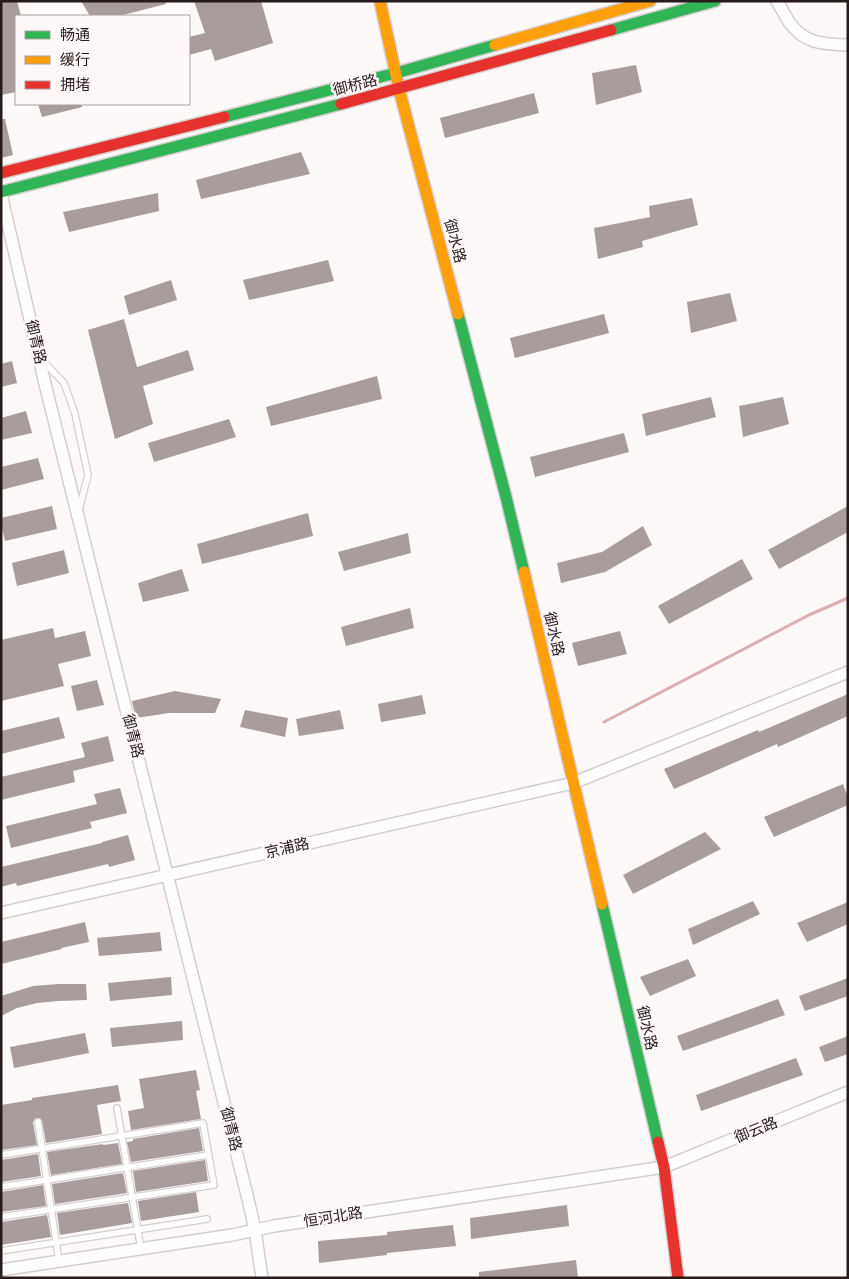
<svg xmlns="http://www.w3.org/2000/svg" width="849" height="1279" font-family="Poppins,'Noto Sans SC',sans-serif">
<style>
.lines{fill:none;stroke-linecap:round;stroke-linejoin:round}
.stream{stroke:#dcafb1;stroke-width:3}
.building{fill:#a89c9c}
.lane-casing{stroke:#d6cece;stroke-width:8}
.street-casing{stroke:#d6cece;stroke-width:14}
.fast-casing{stroke:#d6cece;stroke-width:14}
.slow-casing{stroke:#d6cece;stroke-width:14}
.jam-casing{stroke:#d6cece;stroke-width:14}
.lane{stroke:#fffefe;stroke-width:5.5}
.street{stroke:#fffefe;stroke-width:11}
.fast{stroke:#30b455;stroke-width:11}
.slow{stroke:#ff9f0a;stroke-width:11}
.jam{stroke:#e5322d;stroke-width:11}
.labels{text-anchor:middle;stroke-width:5;stroke-linejoin:round;paint-order:stroke}
.street-label{font-size:15px;fill:#271b1c;stroke:#fef8f8}
</style>
<rect width="100%" height="100%" fill="#fdf9f9"/>
<g class="lines">
<!-- stream -->
<path class="stream" d="M604 722 809 615 848 598"/>
</g>
<!-- building -->
<g class="building">
<path d="M1 1H17L21 16H16V92L1 95Z"/>
<path d="M81 1H165L166 4 119 16H90Z"/>
<path d="M194 1H261L273 43 215 61 211 49 189 55V37L205 33Z"/>
<path d="M636 65 642 92 596 105 592 73Z"/>
<path d="M534 93 539 113 445 138 440 118Z"/>
<path d="M38 104H82V107L42 117Z"/>
<path d="M1 119H5L13 155 1 158Z"/>
<path d="M301 152 310 174 201 199 196 180Z"/>
<path d="M158 193 159 211 69 232 63 212Z"/>
<path d="M692 198 698 225 642 241 643 247 598 259 594 228 650 217 649 206Z"/>
<path d="M328 260 334 281 249 300 243 280Z"/>
<path d="M171 280 177 300 129 315 124 296Z"/>
<path d="M730 293 737 321 691 333 687 302Z"/>
<path d="M604 314 609 333 515 358 510 338Z"/>
<path d="M124 319 137 367 188 350 194 370 143 386 153 424 115 439 88 330Z"/>
<path d="M12 361 17 383 1 387V364Z"/>
<path d="M377 376 382 399 271 426 266 407Z"/>
<path d="M711 397 716 417 646 436 642 414Z"/>
<path d="M783 397 789 424 743 437 739 406Z"/>
<path d="M26 411 32 433 1 440V418Z"/>
<path d="M229 419 236 437 154 462 148 443Z"/>
<path d="M624 433 629 452 535 477 530 457Z"/>
<path d="M38 458 44 479 1 490V467Z"/>
<path d="M52 506 57 529 5 541 1 523V518Z"/>
<path d="M848 506V532L779 569 768 550Z"/>
<path d="M308 513 313 536 202 564 197 544Z"/>
<path d="M643 526 652 545 605 572 561 583 557 563 602 552Z"/>
<path d="M408 533 411 553 344 571 338 552Z"/>
<path d="M64 550 69 573 17 586 12 563Z"/>
<path d="M742 559 753 579 669 624 658 606Z"/>
<path d="M182 569 189 591 143 602 138 583Z"/>
<path d="M410 608 414 628 346 646 341 627Z"/>
<path d="M53 628 55 638 85 631 91 656 58 664 64 686 1 701V640Z"/>
<path d="M620 631 627 654 578 666 572 643Z"/>
<path d="M97 680 104 705 77 711 71 686Z"/>
<path d="M175 691 221 699 215 713H169L136 718 132 701Z"/>
<path d="M848 694V716L778 747 777 744 674 789 664 769 758 730 759 732Z"/>
<path d="M422 695 426 714 381 722 378 704Z"/>
<path d="M245 710 288 718 285 737 240 727Z"/>
<path d="M340 710 344 729 299 736 296 719Z"/>
<path d="M59 717 65 738 1 754V731Z"/>
<path d="M108 736 114 761 73 771 75 782 1 800V777L85 757 81 743Z"/>
<path d="M843 784 848 798V805L774 837 764 817Z"/>
<path d="M120 788 127 813 90 822 92 828 11 848 6 826 97 804 94 794Z"/>
<path d="M705 832 721 849 633 894 623 875Z"/>
<path d="M128 835 135 860 109 867 108 864 17 886 16 883 1 887V867L102 843V842Z"/>
<path d="M753 901 760 914 693 945 688 929Z"/>
<path d="M848 902V924L807 942 797 923Z"/>
<path d="M85 922 89 942 61 948 62 949 1 964V942Z"/>
<path d="M160 932 162 951 99 956 97 938Z"/>
<path d="M688 959 696 976 650 996 640 977Z"/>
<path d="M171 977 172 995 110 1001 108 983Z"/>
<path d="M848 978V996L805 1011 799 996Z"/>
<path d="M59 984H86L87 1000 59 1001 37 1003 17 1008 1 1016V996L33 986Z"/>
<path d="M778 999 785 1015 683 1051 677 1036Z"/>
<path d="M182 1021 183 1040 112 1047 110 1028Z"/>
<path d="M85 1033 89 1053 14 1068 10 1047Z"/>
<path d="M848 1036V1054L825 1062 819 1047Z"/>
<path d="M796 1058 803 1075 701 1111 696 1095Z"/>
<path d="M196 1070 200 1090 196 1091 201 1119 131 1130 128 1111 144 1108 139 1079Z"/>
<path d="M118 1085 121 1101 97 1105 102 1134 46 1143 42 1121 40 1118H37L35 1119 33 1122 37 1145 1 1150V1105L32 1100V1098Z"/>
<path d="M199 1128 203 1151 131 1162 127 1142 133 1141V1139Z"/>
<path d="M118 1143 122 1164 51 1175 47 1152 103 1144V1145Z"/>
<path d="M38 1154 41 1176 1 1182V1160Z"/>
<path d="M205 1160 208 1181 136 1192 133 1171Z"/>
<path d="M123 1173 127 1193 55 1204 52 1184Z"/>
<path d="M43 1185 46 1206 1 1212V1192Z"/>
<path d="M196 1192 199 1212 141 1221 138 1201Z"/>
<path d="M128 1203 132 1223 60 1235 57 1213Z"/>
<path d="M567 1205 569 1226 471 1239 470 1218Z"/>
<path d="M47 1215 51 1237 1 1245V1222Z"/>
<path d="M453 1225 456 1246 387 1253V1255L319 1263 318 1241 387 1235V1232Z"/>
<path d="M576 1260 578 1278H479V1272Z"/>
</g>
<g class="lines">
<defs>
<g id="lane">
<path d="M42 360 64 383 75 414 88 475 79 510"/>
<path d="M117 1108 141 1249"/>
<path d="M38 1122 59 1261"/>
<path d="M1 1155 203 1123 214 1185 1 1217"/>
<path d="M1 1187 208 1155"/>
<path d="M1 1251 207 1219"/>
</g>
<g id="street">
<path d="M777 1C781 8 785 15 789 22 805 44 822 44 848 45"/>
<path d="M1 194 45 384 248 1199 255 1230 262 1278"/>
<path d="M1 913 573 783 848 672"/>
<path d="M1 1270 232 1235 274 1226 664 1167 848 1092"/>
</g>
<g id="fast">
<path d="M611 30 715 1"/>
<path d="M224 117 396 73 495 45"/>
<path d="M1 192 341 104"/>
<path d="M458 314 506 497 524 572"/>
<path d="M602 904 658 1142"/>
</g>
<g id="slow">
<path d="M380 1 399 89 458 314"/>
<path d="M495 45 650 1"/>
<path d="M524 572 602 904"/>
</g>
<g id="jam">
<path d="M341 104 611 30"/>
<path d="M1 173 224 117"/>
<path d="M658 1142 664 1167 678 1278"/>
</g>
</defs>
<!-- lane casing -->
<use href="#lane" class="lane-casing"/>
<!-- street casing -->
<use href="#street" class="street-casing"/>
<!-- fast casing -->
<use href="#fast" class="fast-casing"/>
<!-- slow casing -->
<use href="#slow" class="slow-casing"/>
<!-- jam casing -->
<use href="#jam" class="jam-casing"/>
<!-- lane -->
<use href="#lane" class="lane"/>
<!-- street -->
<use href="#street" class="street"/>
<!-- fast -->
<use href="#fast" class="fast"/>
<!-- slow -->
<use href="#slow" class="slow"/>
<!-- jam -->
<use href="#jam" class="jam"/>
</g>
<g class="labels">
<!-- street labels -->
<g class="street-label">
<text transform="translate(355 85) rotate(-14)" y="5">御桥路</text>
<text transform="translate(455 241) rotate(75)" y="5">御水路</text>
<text transform="translate(36 342) rotate(77)" y="5">御青路</text>
<text transform="translate(554 634) rotate(77)" y="5">御水路</text>
<text transform="translate(133 736) rotate(76)" y="5">御青路</text>
<text transform="translate(287 848) rotate(-13)" y="5">京浦路</text>
<text transform="translate(647 1028) rotate(77)" y="5">御水路</text>
<text transform="translate(231 1129) rotate(76)" y="5">御青路</text>
<text transform="translate(756 1130) rotate(-22)" y="5">御云路</text>
<text transform="translate(333 1217) rotate(-9)" y="5">恒河北路</text>
</g>
</g>
<!-- border -->
<rect width="849" height="1279" fill="none" stroke="#271b1c" stroke-width="5"/>
<!-- legend -->
<rect x="15" y="15" width="175" height="90" fill="#fef8f8" stroke="#a8a0a0"/>
<rect x="25" y="31" width="25" height="8" fill="#30b455" stroke="#a8a0a0"/>
<text x="60" y="40" font-size="15" fill="#271b1c">畅通</text>
<rect x="25" y="56" width="25" height="8" fill="#ff9f0a" stroke="#a8a0a0"/>
<text x="60" y="65" font-size="15" fill="#271b1c">缓行</text>
<rect x="25" y="81" width="25" height="8" fill="#e5322d" stroke="#a8a0a0"/>
<text x="60" y="90" font-size="15" fill="#271b1c">拥堵</text>
</svg>
